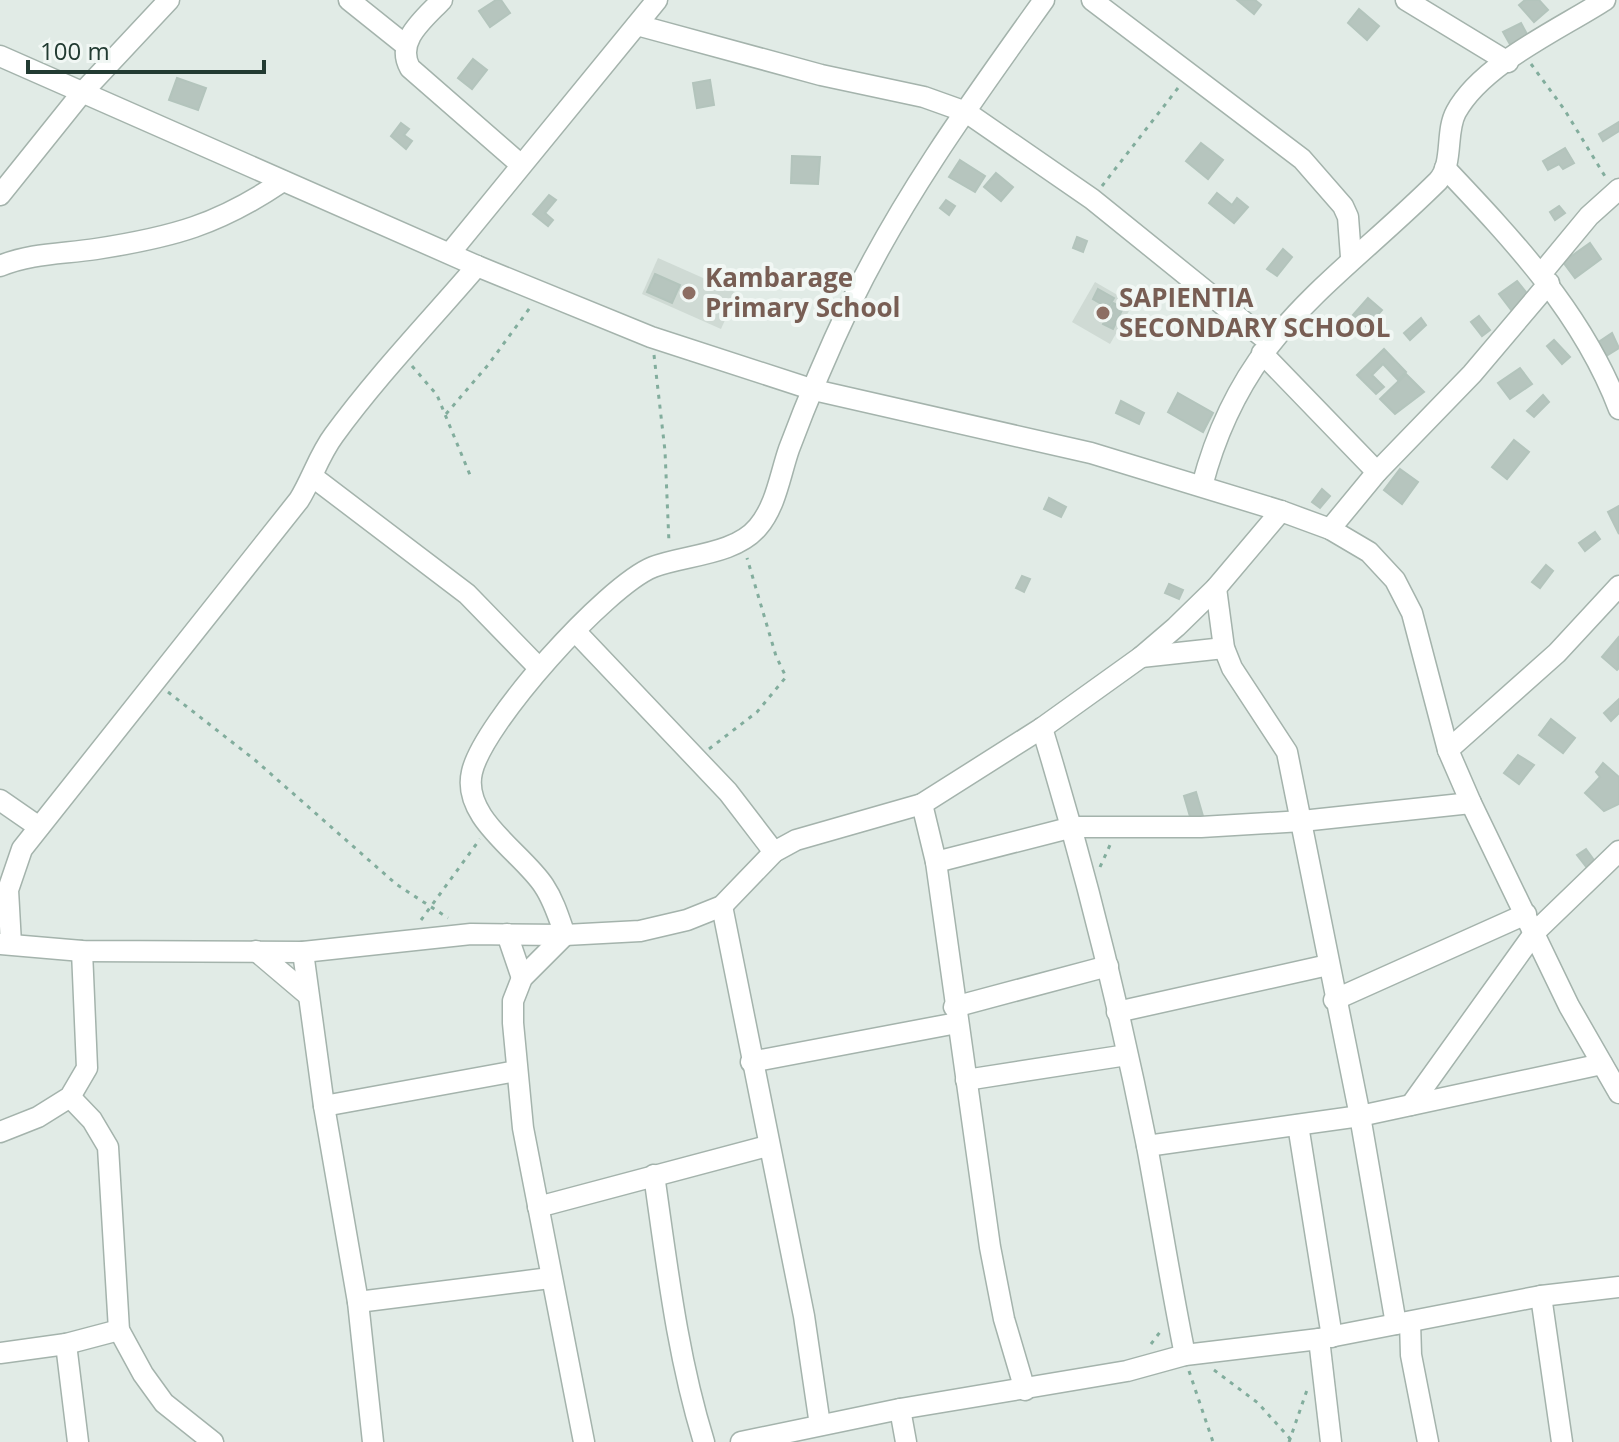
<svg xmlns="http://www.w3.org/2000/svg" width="1619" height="1442" font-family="'Open Sans',sans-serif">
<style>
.built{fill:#cfdad4}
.building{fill:#b6c5be;stroke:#b3c4bc;stroke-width:2}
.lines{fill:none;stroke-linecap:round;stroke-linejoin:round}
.minor-casing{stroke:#a4b3ac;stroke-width:23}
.path{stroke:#82ad9d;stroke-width:3;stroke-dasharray:4 6;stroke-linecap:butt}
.minor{stroke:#fff;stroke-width:20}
.education-dot{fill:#8d6e63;stroke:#f1f7f4;stroke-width:3}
.labels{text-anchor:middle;stroke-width:8;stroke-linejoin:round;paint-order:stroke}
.education-label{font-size:26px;font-weight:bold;fill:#785e54;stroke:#f1f7f4;text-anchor:start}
</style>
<rect width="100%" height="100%" fill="#e1ebe6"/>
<!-- built -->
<g class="built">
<path d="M658 258 737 293 721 329 642 294Z"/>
<path d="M1095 282 1133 304 1110 344 1072 322Z"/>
</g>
<!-- building -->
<g class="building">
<path d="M496 0H501L510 13 490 27 479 11Z"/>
<path d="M1237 0H1255L1261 5 1254 14Z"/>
<path d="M1525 0H1539L1548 10 1534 22 1519 5Z"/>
<path d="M1359 9 1379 26 1367 40 1348 23Z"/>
<path d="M1521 23 1528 36 1511 46 1503 32Z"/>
<path d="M473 59 487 70 472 89 458 78Z"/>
<path d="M177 78 206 88 198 110 169 100Z"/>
<path d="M710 80 714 105 697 108 693 83Z"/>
<path d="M1619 122V131L1603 141 1599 134Z"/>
<path d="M401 123 409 129 404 135 412 141 406 149 391 136Z"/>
<path d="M1201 143 1223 160 1208 179 1186 161Z"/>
<path d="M1565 148 1574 163 1563 169 1559 164 1548 170 1543 161Z"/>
<path d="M792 156 820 157 818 184 791 183Z"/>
<path d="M960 160 985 176 975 192 949 177Z"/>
<path d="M996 173 1013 187 1001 201 984 187Z"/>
<path d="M1217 193 1232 205 1237 198 1248 207 1234 223 1209 203Z"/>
<path d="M549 195 556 200 545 213 553 220 548 226 533 214Z"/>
<path d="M946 200 955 206 949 215 940 208Z"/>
<path d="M1559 206 1565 213 1555 220 1550 212Z"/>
<path d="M1077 237 1087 241 1083 252 1073 248Z"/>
<path d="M1590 243 1601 259 1575 278 1563 262Z"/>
<path d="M1283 249 1292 257 1277 276 1267 269Z"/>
<path d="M655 274 680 285 672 303 647 292Z"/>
<path d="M1517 281 1530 297 1512 311 1499 294Z"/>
<path d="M1098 289 1114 298 1108 308 1093 299Z"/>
<path d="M1368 298 1382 310 1372 321 1385 332 1380 338 1353 315Z"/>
<path d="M1113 303 1123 308 1113 329 1103 324Z"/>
<path d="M1479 316 1490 330 1482 336 1471 322Z"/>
<path d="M1421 318 1426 325 1410 340 1404 333Z"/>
<path d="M1612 333 1619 348 1603 358 1594 345Z"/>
<path d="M1554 340 1570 357 1562 364 1547 346Z"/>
<path d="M1384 349 1406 372 1398 380 1383 364 1372 375 1384 387 1376 394 1357 375Z"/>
<path d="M1520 368 1532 384 1510 399 1498 383Z"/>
<path d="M1406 374 1424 392 1395 414 1380 399Z"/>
<path d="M1178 393 1213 413 1203 432 1168 412Z"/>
<path d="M1543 395 1549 402 1534 417 1527 411Z"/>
<path d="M1121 401 1144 413 1139 424 1116 413Z"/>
<path d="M1514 440 1529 452 1507 479 1492 467Z"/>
<path d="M1400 469 1418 482 1402 504 1384 490Z"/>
<path d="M1322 489 1330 496 1320 508 1312 502Z"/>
<path d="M1049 498 1066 507 1061 517 1044 509Z"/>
<path d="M1619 506V534L1608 512Z"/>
<path d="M1595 532 1600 539 1585 551 1579 543Z"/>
<path d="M1546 565 1553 571 1540 588 1532 582Z"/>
<path d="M1022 576 1030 579 1024 592 1016 588Z"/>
<path d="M1169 584 1183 590 1179 599 1165 593Z"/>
<path d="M1618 638 1619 668 1617 670 1602 657Z"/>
<path d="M1619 699V713L1611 721 1604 713Z"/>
<path d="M1551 719 1575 738 1563 753 1539 735Z"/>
<path d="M1518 755 1534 765 1519 784 1504 773Z"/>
<path d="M1603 763 1619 777V804L1604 811 1585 793 1600 777 1596 772Z"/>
<path d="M1196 792 1203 816 1191 820 1184 796Z"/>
<path d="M1586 849 1599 867 1591 873 1577 855Z"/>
</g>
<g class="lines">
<defs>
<g id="minor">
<path d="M349 0 404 44"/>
<path d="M442 0C424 19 395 41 410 68L520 164"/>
<path d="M1092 0 1302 159 1343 206 1348 217 1351 257"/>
<path d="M1406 0 1508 62"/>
<path d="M637 25 821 75 924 97 966 112 1092 199 1269 342"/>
<path d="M0 56 477 266 651 337 814 390 1091 453 1281 511 1330 529 1369 552 1395 580 1412 613 1448 750 1471 803 1569 1006 1619 1093"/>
<path d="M1445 168C1514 241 1583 314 1619 409"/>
<path d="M0 195 81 94 169 0"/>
<path d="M450 253 657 0"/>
<path d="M0 266C31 253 63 254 96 249 173 237 218 225 283 181"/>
<path d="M1541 274 1589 216 1619 189"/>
<path d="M1262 353 1377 472"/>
<path d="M313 477 467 594 539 668"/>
<path d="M1202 486C1242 332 1333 285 1438 181 1454 164 1445 132 1456 112 1482 64 1560 29 1605 0"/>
<path d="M1330 529 1377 472 1472 374 1549 283"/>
<path d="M1216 588 1224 648 1232 668 1287 752 1360 1116 1396 1324"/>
<path d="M575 631 728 792 774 852"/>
<path d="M1141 657 1224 648"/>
<path d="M1042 728C1084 865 1119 1005 1147 1146 1160 1216 1171 1286 1185 1355"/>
<path d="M1448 750 1557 653 1619 586"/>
<path d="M0 800 39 827"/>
<path d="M922 804 936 862 990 1247 1004 1319 1025 1390"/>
<path d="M936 862 1073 827H1201L1302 821 1471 803"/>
<path d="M722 906 804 1316 820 1425"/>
<path d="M507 934 522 978"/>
<path d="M0 944 82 951 303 952 471 934 565 935 640 931 687 920 722 906 774 852 796 840 922 804 1042 728 1141 657 1176 627 1216 588 1281 511"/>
<path d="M11 944 8 890 22 849 299 500C312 479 319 455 334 435 377 376 429 322 477 266"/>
<path d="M256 951 308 995"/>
<path d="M303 952 324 1106 358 1302 373 1442"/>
<path d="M1334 1000 1526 914"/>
<path d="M954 1007 1108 966"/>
<path d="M1117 1012 1328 965"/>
<path d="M751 1062 957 1023"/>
<path d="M966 1080 1127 1055"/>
<path d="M70 1097 92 1120 108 1147 119 1330 143 1374 164 1403 213 1442"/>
<path d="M1411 1105 1535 932 1619 851"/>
<path d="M324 1106 516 1071"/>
<path d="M1298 1125 1332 1337"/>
<path d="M0 1132 38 1117 70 1097 87 1068 82 951"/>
<path d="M1147 1146 1360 1116 1602 1064"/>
<path d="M654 1175C667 1265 677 1355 704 1442"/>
<path d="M538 1207 767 1146"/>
<path d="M1541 1296 1562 1442"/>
<path d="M358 1302 550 1278"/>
<path d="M1410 1322 1411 1355 1428 1442"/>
<path d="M1319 1339 1331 1442"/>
<path d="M66 1344 78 1442"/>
<path d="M0 1353 66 1344 119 1330"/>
<path d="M900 1409 906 1442"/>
<path d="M584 1442 523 1128 513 1023V1001L522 978 565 935C559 918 554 901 544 886 523 853 461 818 472 772 483 723 606 586 653 567 684 555 735 555 758 527 776 506 780 475 789 449 807 401 828 351 850 305 903 195 974 98 1044 0"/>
<path d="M741 1442 900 1409 1127 1371 1185 1355 1319 1339 1541 1296 1619 1287"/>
</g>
</defs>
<!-- minor casing -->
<use href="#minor" class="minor-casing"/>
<!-- path -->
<g class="path">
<path d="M1531 64 1564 109 1606 178"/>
<path d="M1102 186 1178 88"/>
<path d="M654 355 665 451 669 543"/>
<path d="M412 366 437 395 470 475"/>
<path d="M446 414 488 365 532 305"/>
<path d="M168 692 255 760 396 884 448 918"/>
<path d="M709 749 757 712 786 677 776 656 747 558"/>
<path d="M1100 867 1110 845"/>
<path d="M421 920 480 839"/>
<path d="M1151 1344 1163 1328"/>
<path d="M1214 1370 1258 1403 1293 1442"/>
<path d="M1189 1371 1213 1442"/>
<path d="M1289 1442 1307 1390"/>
</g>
<!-- minor -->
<use href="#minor" class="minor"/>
</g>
<!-- markers -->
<g class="education-dot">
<circle cx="689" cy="293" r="8"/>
<circle cx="1103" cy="313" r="8"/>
</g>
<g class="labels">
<!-- education labels -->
<g class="education-label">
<text x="705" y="287">Kambarage<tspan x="705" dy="30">Primary School</tspan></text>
<text x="1119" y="307">SAPIENTIA<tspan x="1119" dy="30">SECONDARY SCHOOL</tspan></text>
</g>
</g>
<!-- scale -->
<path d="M28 60v12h236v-12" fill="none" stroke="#223b32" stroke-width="4"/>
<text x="40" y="60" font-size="24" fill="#223b32" stroke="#f1f7f4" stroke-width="6" paint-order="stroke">100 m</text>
</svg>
